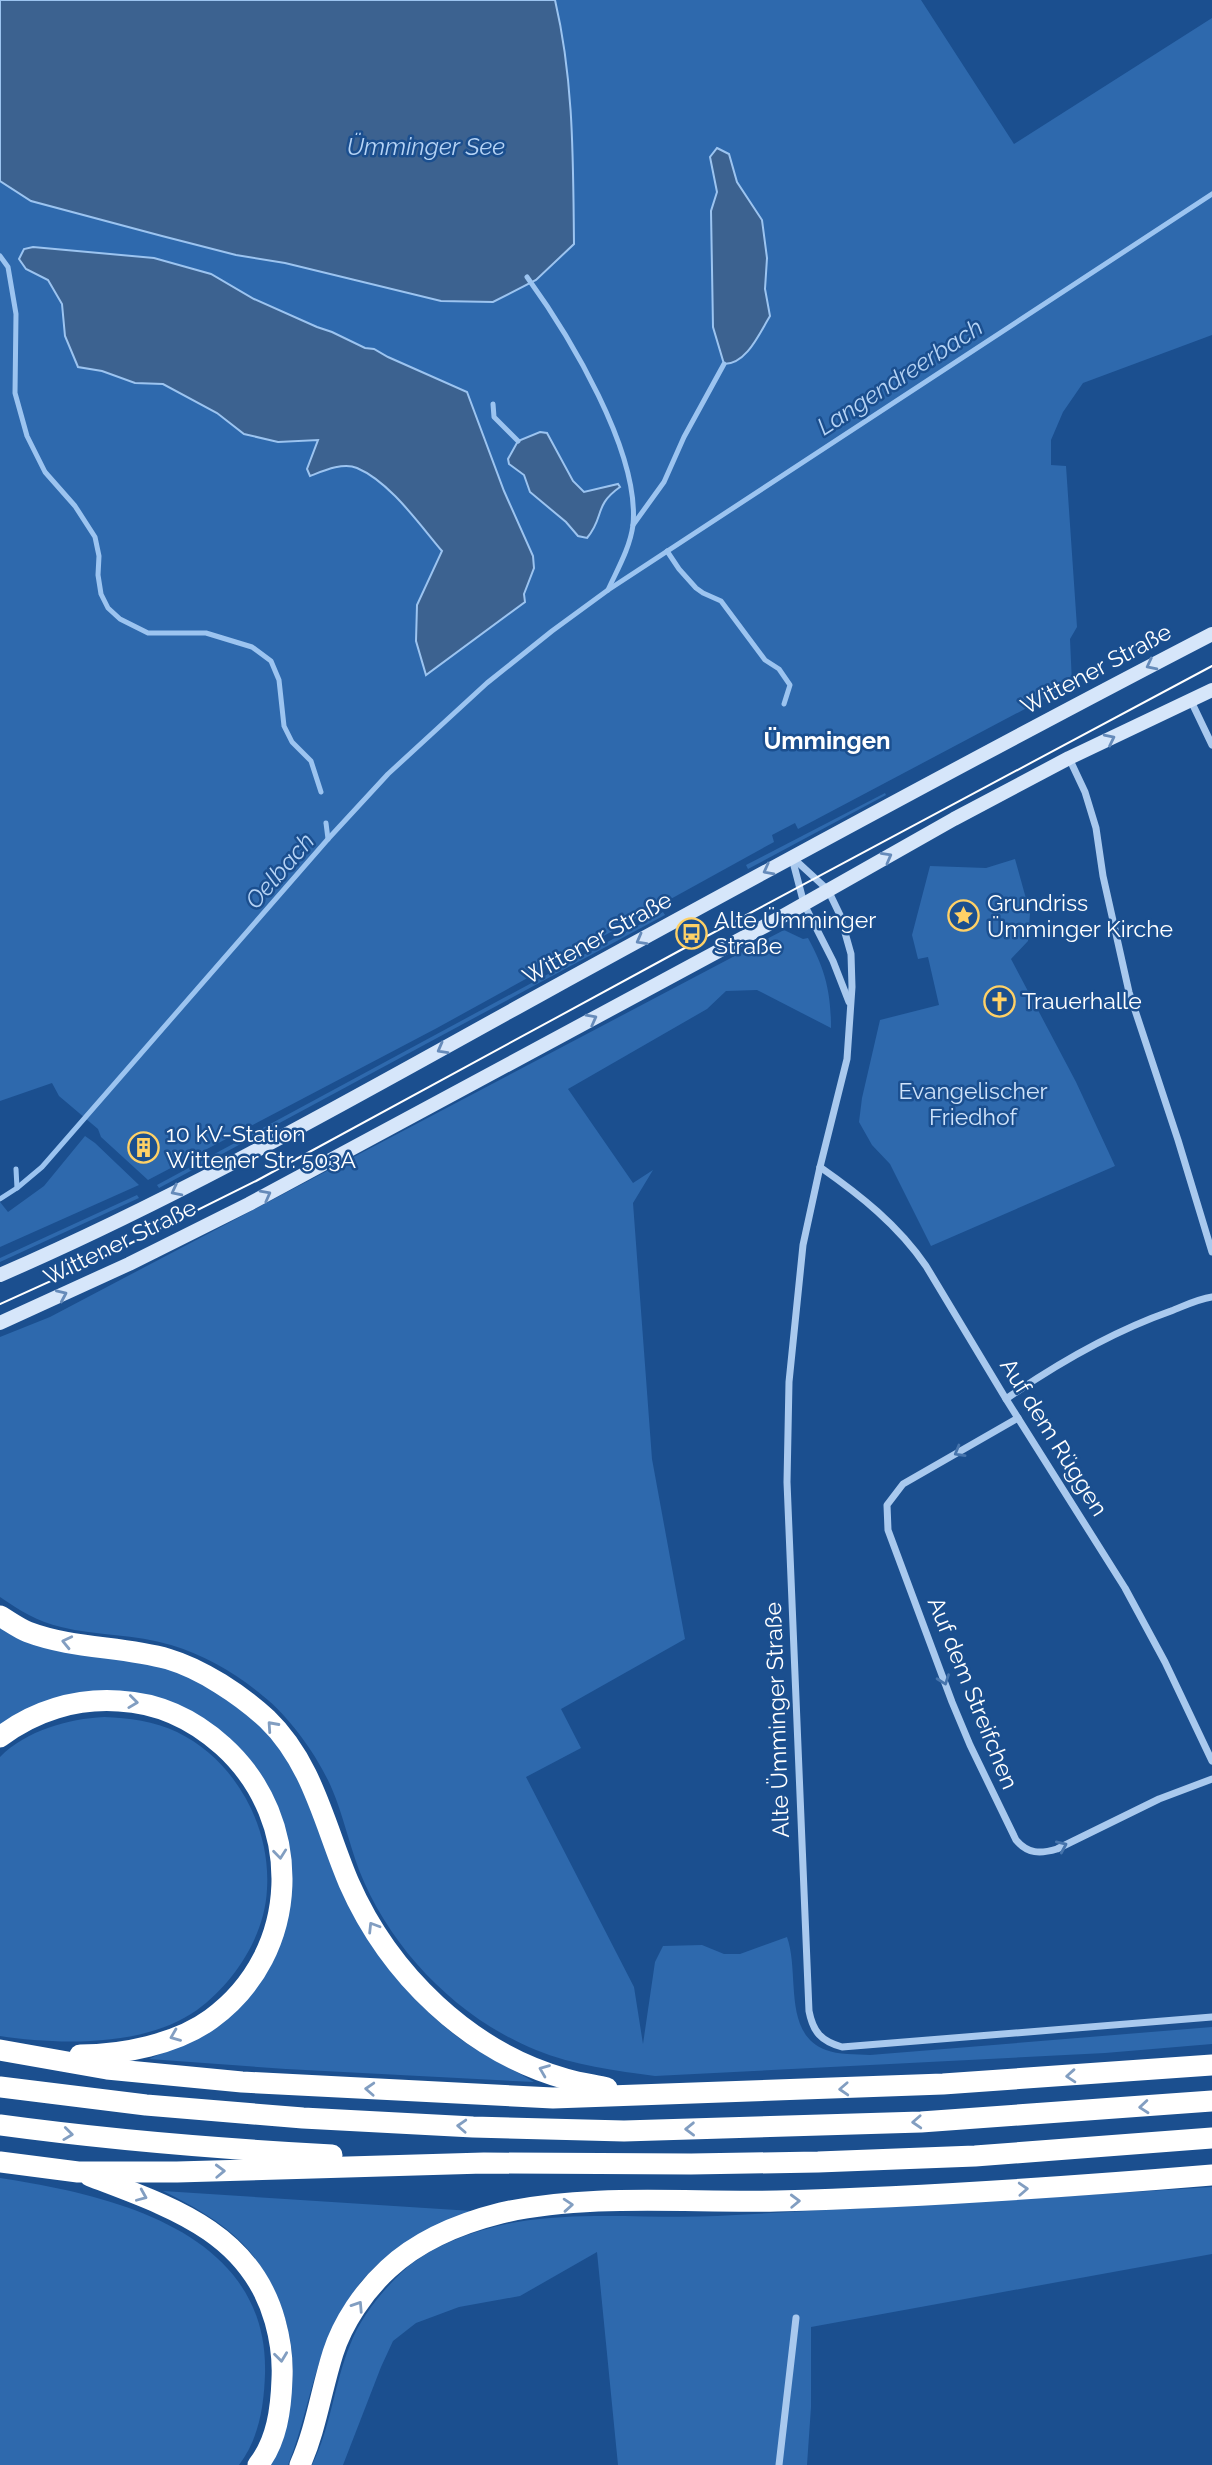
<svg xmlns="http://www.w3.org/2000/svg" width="1212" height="2465" font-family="Raleway,sans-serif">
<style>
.green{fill:#2e69ad}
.water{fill:#3c6290;stroke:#9cc4f0;stroke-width:2}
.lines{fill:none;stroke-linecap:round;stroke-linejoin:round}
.stream{stroke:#9cc4f0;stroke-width:5}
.street{stroke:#a9c9ee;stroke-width:7}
.secondary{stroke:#d6e6fa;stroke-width:14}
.highway{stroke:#fff;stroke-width:21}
.tram{stroke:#fff;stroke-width:2}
.oneway{stroke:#668bba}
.oneway2{stroke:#4674ac}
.oneway3{stroke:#829ec1}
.labels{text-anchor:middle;stroke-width:5;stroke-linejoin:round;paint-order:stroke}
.street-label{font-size:23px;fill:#fff;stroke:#1b4f8f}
.poi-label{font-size:23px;fill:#fff;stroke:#1b4f8f;text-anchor:start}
.park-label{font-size:23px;fill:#cfe3fa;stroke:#1b4f8f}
.water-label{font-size:24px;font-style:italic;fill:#b5d3f5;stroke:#1b4f8f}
.neighbourhood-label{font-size:24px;font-weight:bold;fill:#fff;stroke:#1b4f8f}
</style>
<rect width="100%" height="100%" fill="#1b4f8f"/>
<!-- green -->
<g class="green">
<path d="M0 0H921L1014 144 1212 18V335L1083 383 1063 412 1051 440V465L1066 466 1077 627 1070 639 1072 684 798 829 795 823 772 835 774 842 437 1028 148 1180 101 1137 98 1129 59 1096 52 1083 0 1101Z"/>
<path d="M885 793 886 795 748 869 746 865Z"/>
<path d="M1015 859 1030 913 1028 941 1011 959 1076 1082 1115 1166 931 1246 890 1164 872 1145 859 1122 862 1098 880 1020 939 1005 928 957 918 959 912 935 930 866 986 868Z"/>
<path d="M663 912 665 915 159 1188 157 1185Z"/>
<path d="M784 930 803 939 808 938C825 969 831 992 831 1028L757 990 726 991 707 1009 568 1089 633 1183 653 1170 633 1203 652 1459 685 1639 561 1709 581 1748 526 1777 634 1987 643 2044 655 1962 663 1946 702 1945 724 1954H740L787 1937C800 1973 782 2034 826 2050 838 2055 856 2054 870 2055L1212 2027V2044L1105 2053 655 2076C617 2071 572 2065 536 2050 457 2018 390 1949 359 1870 349 1843 343 1815 332 1789 319 1758 290 1717 263 1696 237 1674 205 1655 171 1645 135 1634 97 1636 61 1627 38 1622 19 1610 0 1597V1337L50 1317Z"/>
<path d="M85 1136 95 1143 139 1185 0 1247V1202L8 1212 44 1186Z"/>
<path d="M137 1195 139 1198 0 1262V1258Z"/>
<path d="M0 1624 177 1669 241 1706 288 1757 372 1946C400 1985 432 2021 472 2047 492 2060 514 2070 534 2082L286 2069 149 2059 185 2042 266 1968 281 1819 268 1788 249 1763 151 1698 0 1726Z"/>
<path d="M104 1717C129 1718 154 1721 177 1732 235 1760 271 1826 267 1889 265 1936 234 1983 197 2010 145 2047 60 2045 0 2036V1757C27 1730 68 1719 104 1717Z"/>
<path d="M0 2178C111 2195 269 2231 265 2374 264 2405 259 2439 239 2465H0Z"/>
<path d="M1212 2187V2254L811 2327V2407L807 2465H618L597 2252 520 2296 459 2307 416 2323 393 2341 381 2367 343 2465H312C331 2427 334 2384 350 2345 360 2318 381 2292 402 2272 431 2245 478 2229 517 2222 583 2211 650 2219 717 2216 882 2207 1047 2198 1212 2187Z"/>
<path d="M163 2191 472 2211C397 2238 350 2275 323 2352 309 2390 303 2428 288 2465H268C275 2445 285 2425 289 2404 302 2350 281 2284 243 2244 221 2221 191 2205 163 2191Z"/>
</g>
<!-- water -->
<g class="water">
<path d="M0 0H555C574 81 573 161 574 244L536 280 493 302 441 301 285 263 236 255 162 236 31 201 0 181Z"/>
<path d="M717 148 729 154 737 182 762 220 767 258 765 289 770 316C760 332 747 364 724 364L713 327 711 211 717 192 710 157Z"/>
<path d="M33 247 154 258 211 274 254 299 317 327 332 332 365 348 374 349 388 357 467 392 504 491 533 556 534 568 524 594 525 602 426 675 416 641 417 605 442 551C419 524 390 482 357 468 343 462 323 471 310 476L307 469 318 440 278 442 244 434 217 413 163 384 135 383 102 371 78 367 65 336 62 304 48 280 26 269 19 259 24 249Z"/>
<path d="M540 432 547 433 573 481 584 492 618 484 620 487C593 506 605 517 587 538L578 536 566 522 530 492 524 475 509 464 508 459 518 441Z"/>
</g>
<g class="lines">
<!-- stream -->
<g class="stream">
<path d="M0 256 8 267 16 314 15 393 27 436 45 472 75 506 95 537 99 556 98 575 101 594 108 608 120 619 148 633H206L252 647 271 661 279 680 284 726 292 742 311 761 321 792"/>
<path d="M527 277C569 335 640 452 633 525 630 548 617 570 608 590"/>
<path d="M493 404 494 417 518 441"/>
<path d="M633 525 664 482 684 437 724 364"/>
<path d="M667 551 679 569 696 588 703 593 721 601 765 660 779 669 790 685 784 704"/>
<path d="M326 823 328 839"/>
<path d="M16 1169 17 1188"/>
<path d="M0 1199 17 1188 42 1167 328 839 388 774 487 683 552 631 608 590 1212 194"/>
</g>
<!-- street -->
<g class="street">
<path d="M1191 701 1212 745"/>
<path d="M1069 758 1085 792 1096 828 1103 876 1129 992 1178 1140 1212 1252"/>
<path d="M792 857 828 890 840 915 851 954 852 987 847 1059 820 1167 803 1245 789 1382 787 1482 809 2011C813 2032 821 2041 842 2047L1212 2017"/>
<path d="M792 858 804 904 833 961 849 1002"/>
<path d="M820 1167C860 1195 898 1225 926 1266L1006 1399 1125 1588 1165 1662 1212 1761"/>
<path d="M1006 1399C1058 1363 1111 1332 1171 1311 1184 1306 1198 1299 1212 1297"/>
<path d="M1018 1418 903 1484 887 1505 888 1530 952 1702 970 1745 1016 1840C1028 1854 1040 1854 1057 1849L1159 1799 1212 1779"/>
<path d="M779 2465 796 2318"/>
</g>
<!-- secondary -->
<g class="secondary">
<path d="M0 1275C185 1195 362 1093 538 996 762 873 986 751 1212 634"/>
<path d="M0 1323 129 1264 249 1204 765 926 954 819 1069 758 1212 690"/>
</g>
<!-- highway -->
<g class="highway">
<path d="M0 1616C9 1621 18 1628 28 1632 73 1649 122 1646 168 1659 202 1669 241 1695 267 1719 313 1763 325 1827 349 1883 389 1974 469 2052 566 2079 580 2083 594 2085 607 2088"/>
<path d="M0 1737C34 1711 76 1698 119 1701 160 1703 193 1719 223 1746 305 1820 302 1953 211 2019 177 2044 122 2055 80 2055"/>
<path d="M0 2050 107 2069 242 2082 553 2098 943 2084 1212 2065"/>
<path d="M0 2087 146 2105 303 2118 473 2127 624 2131 921 2122 1212 2101"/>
<path d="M0 2125C110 2140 221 2149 332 2155"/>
<path d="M0 2162 78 2172H177L484 2163 691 2164 818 2162 975 2156 1212 2138"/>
<path d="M90 2176C168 2206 250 2231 275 2321 280 2339 283 2360 282 2379 281 2409 277 2441 258 2465"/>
<path d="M300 2465C316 2429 321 2391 333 2353 343 2322 364 2291 388 2269 418 2241 461 2223 501 2213 588 2193 687 2203 777 2201 922 2197 1067 2187 1212 2175"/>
</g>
<!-- tram -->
<path class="tram" d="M0 1304 95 1261 256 1181 679 951 1212 666"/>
</g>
<!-- one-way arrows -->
<defs><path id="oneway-chevron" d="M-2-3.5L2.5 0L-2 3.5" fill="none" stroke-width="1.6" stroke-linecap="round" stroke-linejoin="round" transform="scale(1.75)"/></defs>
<g class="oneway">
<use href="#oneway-chevron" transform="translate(1151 665) rotate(153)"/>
<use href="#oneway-chevron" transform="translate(1110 739) rotate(-26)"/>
<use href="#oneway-chevron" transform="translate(887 857) rotate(-29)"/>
<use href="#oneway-chevron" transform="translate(768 870) rotate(152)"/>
<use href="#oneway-chevron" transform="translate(641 940) rotate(151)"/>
<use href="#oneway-chevron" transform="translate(592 1019) rotate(-28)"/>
<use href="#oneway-chevron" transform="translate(442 1049) rotate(151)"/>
<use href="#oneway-chevron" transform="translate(176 1191) rotate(153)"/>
<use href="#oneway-chevron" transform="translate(266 1195) rotate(-28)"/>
<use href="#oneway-chevron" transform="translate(62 1295) rotate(-24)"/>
</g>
<g class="oneway2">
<use href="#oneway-chevron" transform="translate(959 1452) rotate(150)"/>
<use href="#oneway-chevron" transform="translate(944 1680) rotate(70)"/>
<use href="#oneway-chevron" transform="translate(1062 1846) rotate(-24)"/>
</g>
<g class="oneway3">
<use href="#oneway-chevron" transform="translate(67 1642) rotate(-167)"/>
<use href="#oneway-chevron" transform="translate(133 1702) rotate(7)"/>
<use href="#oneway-chevron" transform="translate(272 1726) rotate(-132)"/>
<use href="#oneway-chevron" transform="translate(280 1854) rotate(84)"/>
<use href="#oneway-chevron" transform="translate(373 1927) rotate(-122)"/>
<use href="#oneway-chevron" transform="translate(175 2036) rotate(158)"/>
<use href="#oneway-chevron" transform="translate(544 2070) rotate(-158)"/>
<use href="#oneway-chevron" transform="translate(1071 2076) rotate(176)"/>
<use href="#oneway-chevron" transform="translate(370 2089) rotate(-177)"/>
<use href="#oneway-chevron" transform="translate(844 2089) rotate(177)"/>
<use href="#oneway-chevron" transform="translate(1144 2107) rotate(175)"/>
<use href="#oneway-chevron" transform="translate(917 2122) rotate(177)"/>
<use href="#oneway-chevron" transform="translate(462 2126) rotate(-177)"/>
<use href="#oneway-chevron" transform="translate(690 2129) rotate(179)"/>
<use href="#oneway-chevron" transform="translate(68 2134) rotate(7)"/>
<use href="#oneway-chevron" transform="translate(220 2171) rotate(-2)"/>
<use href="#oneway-chevron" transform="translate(1023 2189) rotate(-3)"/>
<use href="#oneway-chevron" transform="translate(142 2196) rotate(23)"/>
<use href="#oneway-chevron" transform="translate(795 2201) rotate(-2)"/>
<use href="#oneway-chevron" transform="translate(568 2205) rotate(-4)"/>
<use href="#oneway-chevron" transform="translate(358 2306) rotate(-57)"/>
<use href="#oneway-chevron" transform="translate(281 2357) rotate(83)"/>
</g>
<!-- icons -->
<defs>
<symbol id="sight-ring" viewBox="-11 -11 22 22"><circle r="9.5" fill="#1b4f8f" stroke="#ffd166" stroke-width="1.5"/><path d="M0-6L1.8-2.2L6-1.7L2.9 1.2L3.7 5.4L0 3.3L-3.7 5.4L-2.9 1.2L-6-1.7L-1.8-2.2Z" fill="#ffd166"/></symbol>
<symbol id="bus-ring" viewBox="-11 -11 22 22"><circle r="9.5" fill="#1b4f8f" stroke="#ffd166" stroke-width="1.5"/><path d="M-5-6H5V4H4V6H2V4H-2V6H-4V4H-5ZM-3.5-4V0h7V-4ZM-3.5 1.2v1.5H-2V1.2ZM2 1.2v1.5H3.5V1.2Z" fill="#ffd166"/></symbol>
<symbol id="church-ring" viewBox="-11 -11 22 22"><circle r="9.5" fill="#1b4f8f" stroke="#ffd166" stroke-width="1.5"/><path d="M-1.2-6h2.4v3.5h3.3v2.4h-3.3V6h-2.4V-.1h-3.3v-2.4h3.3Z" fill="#ffd166"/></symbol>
<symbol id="building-ring" viewBox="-11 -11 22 22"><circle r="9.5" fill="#1b4f8f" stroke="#ffd166" stroke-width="1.5"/><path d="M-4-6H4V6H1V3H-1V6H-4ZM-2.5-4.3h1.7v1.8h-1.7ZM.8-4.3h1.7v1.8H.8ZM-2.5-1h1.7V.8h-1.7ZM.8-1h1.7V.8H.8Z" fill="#ffd166"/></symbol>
</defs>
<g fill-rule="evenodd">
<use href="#sight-ring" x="946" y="898" width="35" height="35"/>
<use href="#bus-ring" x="674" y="916" width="35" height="35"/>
<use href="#church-ring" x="982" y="984" width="35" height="35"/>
<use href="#building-ring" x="126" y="1130" width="35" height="35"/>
</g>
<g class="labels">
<!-- street labels -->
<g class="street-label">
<text transform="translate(1096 669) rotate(-28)" y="8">Wittener Straße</text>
<text transform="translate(597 938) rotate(-29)" y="8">Wittener Straße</text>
<text transform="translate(120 1242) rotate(-26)" y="8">Wittener Straße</text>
<text transform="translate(1054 1437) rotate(58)" y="8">Auf dem Rüggen</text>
<text transform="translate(973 1693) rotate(68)" y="8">Auf dem Streifchen</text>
<text transform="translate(777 1720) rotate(-92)" y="8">Alte Ümminger Straße</text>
</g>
<!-- poi labels -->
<g class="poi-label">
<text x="987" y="911">Grundriss<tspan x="987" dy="26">Ümminger Kirche</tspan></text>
<text x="714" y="928">Alte Ümminger<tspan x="714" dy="26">Straße</tspan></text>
<text x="1022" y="1009">Trauerhalle</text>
<text x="166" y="1142">10 kV-Station<tspan x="166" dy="26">Wittener Str. 503A</tspan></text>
</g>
<!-- park labels -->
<g class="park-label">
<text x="973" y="1099">Evangelischer<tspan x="973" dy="26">Friedhof</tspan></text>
</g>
<!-- water labels -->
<g class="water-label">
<text x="426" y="155">Ümminger See</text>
<text transform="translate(900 377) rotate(-33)" y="8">Langendreerbach</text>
<text transform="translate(280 871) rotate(-49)" y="8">Oelbach</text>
</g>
<!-- neighbourhood labels -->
<g class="neighbourhood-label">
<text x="827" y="749">Ümmingen</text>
</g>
</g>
</svg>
